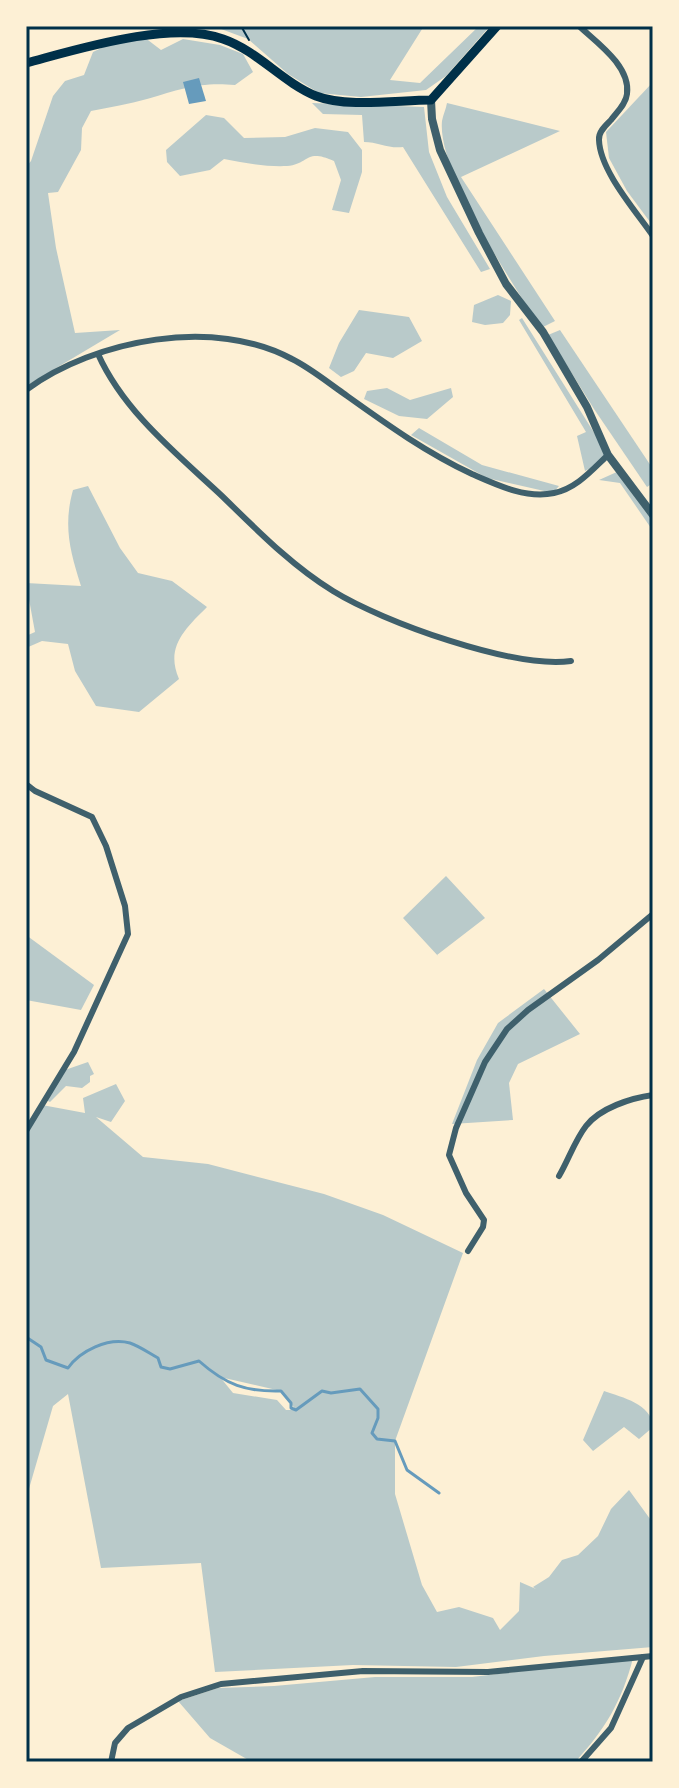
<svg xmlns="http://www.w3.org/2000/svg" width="679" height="1788" font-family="'Open Sans',sans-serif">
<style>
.green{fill:#b9caca;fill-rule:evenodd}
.water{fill:#669bbc}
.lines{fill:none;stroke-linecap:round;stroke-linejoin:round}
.stream{stroke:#669bbc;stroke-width:3}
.path{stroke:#003049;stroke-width:2}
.minor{stroke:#3f606c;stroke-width:6}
.tertiary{stroke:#3f606c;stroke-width:8}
.secondary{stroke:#003049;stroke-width:9}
.neatline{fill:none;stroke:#003049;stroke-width:3}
</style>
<rect width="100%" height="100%" fill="#fdf0d5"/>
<!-- green -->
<g class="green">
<path d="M213 26H424L390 80 420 83 479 26H490L446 76 426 90 361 97 319 93 288 74 248 39Z"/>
<path d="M144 37 161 50 183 39 220 45 243 54 253 72 235 85C198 82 182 89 147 99 129 104 110 107 91 111L82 128 81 150 58 192 48 193 56 248 75 333 120 330 26 386V167L31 161 53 96 65 81 84 75 93 52 116 41Z"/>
<path d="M653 82V226L627 191 609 158 606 132Z"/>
<path d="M312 103 424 107 429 152 447 197 490 269 481 272 403 147C389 149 378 142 364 142L362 115 323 114Z"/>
<path d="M447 103 560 131 461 177 555 321 541 328C513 284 437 171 442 121 443 115 446 109 447 103Z"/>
<path d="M206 115 224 118 244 138 285 137 315 128 348 132 362 150V172L349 213 332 210 341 180 334 161C305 148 310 164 287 166 266 167 245 163 224 159L210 170 180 176 167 162 166 150Z"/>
<path d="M498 295 511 301 510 315 503 323 485 325 472 322 474 305Z"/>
<path d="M359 310 409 317 422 341 393 358 366 353 354 371 341 377 329 368 339 343Z"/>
<path d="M522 318 610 458 585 471 577 436 586 432 519 320Z"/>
<path d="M560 330 653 469V483L647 487 594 409 548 335Z"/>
<path d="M387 388 410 400 451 388 453 397 427 419 399 416 364 399 367 391Z"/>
<path d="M419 428 482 465 559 486 553 493 487 478 411 435Z"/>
<path d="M619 471 653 521V531L620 483 599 480Z"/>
<path d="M88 486 120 548 138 573 172 581 207 607C185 629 165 647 179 679L139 712 96 706 75 671 68 644 42 641 26 648V636L35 632 26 583 81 586C70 551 63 526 73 490Z"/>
<path d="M446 876 485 918 437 955 439 957 403 918Z"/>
<path d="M26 935 94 985 81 1010 26 1000Z"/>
<path d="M544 989 580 1034 518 1064 509 1083 513 1120 452 1124 477 1060 498 1023Z"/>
<path d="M88 1062 94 1074 90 1076V1082L82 1088 66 1086 50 1102 46 1100 65 1070Z"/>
<path d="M116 1084 125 1101 111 1122 96 1117 143 1157 208 1164 324 1194 383 1215 463 1253 395 1441V1494L422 1585 437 1612 459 1607 493 1618 500 1630 519 1611 520 1582 536 1589 533 1587 549 1577 562 1560 578 1555 598 1536 611 1509 629 1490 653 1523V1647L544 1656 456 1667 353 1665 215 1672 201 1563 101 1568 68 1394 53 1406 26 1499V1128L42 1105 85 1113 83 1098ZM220 1377 281 1391 296 1410H286L277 1400 233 1393Z"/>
<path d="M604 1391C623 1398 651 1403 653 1427L639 1439 624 1427 593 1451 583 1440Z"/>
<path d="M633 1658C622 1701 605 1730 575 1762H252L210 1738 178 1701 218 1688 274 1686 375 1677H472Z"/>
</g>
<!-- water -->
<path class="water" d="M199 78 206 101 189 104 183 82Z"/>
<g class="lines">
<!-- stream -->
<path class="stream" d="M26 1337 41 1347 46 1360 68 1368C80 1351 108 1337 130 1343 139 1346 149 1353 158 1358L161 1367 170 1369 199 1361C226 1385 246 1392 281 1391L291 1403V1408L296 1410 322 1391 331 1393 360 1389 378 1409V1418L372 1433 377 1439 395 1441 407 1470 439 1493"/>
<!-- path -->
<path class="path" d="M241 26 249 40"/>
<!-- minor -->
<g class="minor">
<path d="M579 26C596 42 631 66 627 94 626 104 617 112 611 120 606 125 598 132 599 140 600 171 636 211 653 236"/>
<path d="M98 354C124 412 177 454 222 496 257 530 292 566 333 591 383 622 514 669 571 661"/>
<path d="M26 390C95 339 215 317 292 359 310 368 326 381 343 393 385 423 425 452 472 474 497 485 526 499 554 493 576 489 592 470 608 455"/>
<path d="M26 784 35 791 92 817 106 846 125 906 128 934 74 1052 26 1131"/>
<path d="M559 1176C568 1161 575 1140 586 1126 600 1108 631 1098 653 1095"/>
<path d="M468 1251 483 1227 484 1220 466 1193 449 1155 456 1128 485 1062 507 1029 528 1010 598 960 653 914"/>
<path d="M111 1762 115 1743 128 1728 181 1697 221 1684 363 1671 488 1672 653 1656"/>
<path d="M581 1762 611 1728 643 1657"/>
</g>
<!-- tertiary -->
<path class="tertiary" d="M431 100 432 119 440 150 479 233 506 284 543 332 587 407 608 455 653 515"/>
<!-- secondary -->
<path class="secondary" d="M26 63C79 49 170 20 223 39 258 51 282 82 316 96 347 108 398 100 431 100L497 26"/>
</g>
<!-- border -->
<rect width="679" height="1788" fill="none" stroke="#fdf0d5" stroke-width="56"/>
<rect x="28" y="28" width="623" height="1732" class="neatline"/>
</svg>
